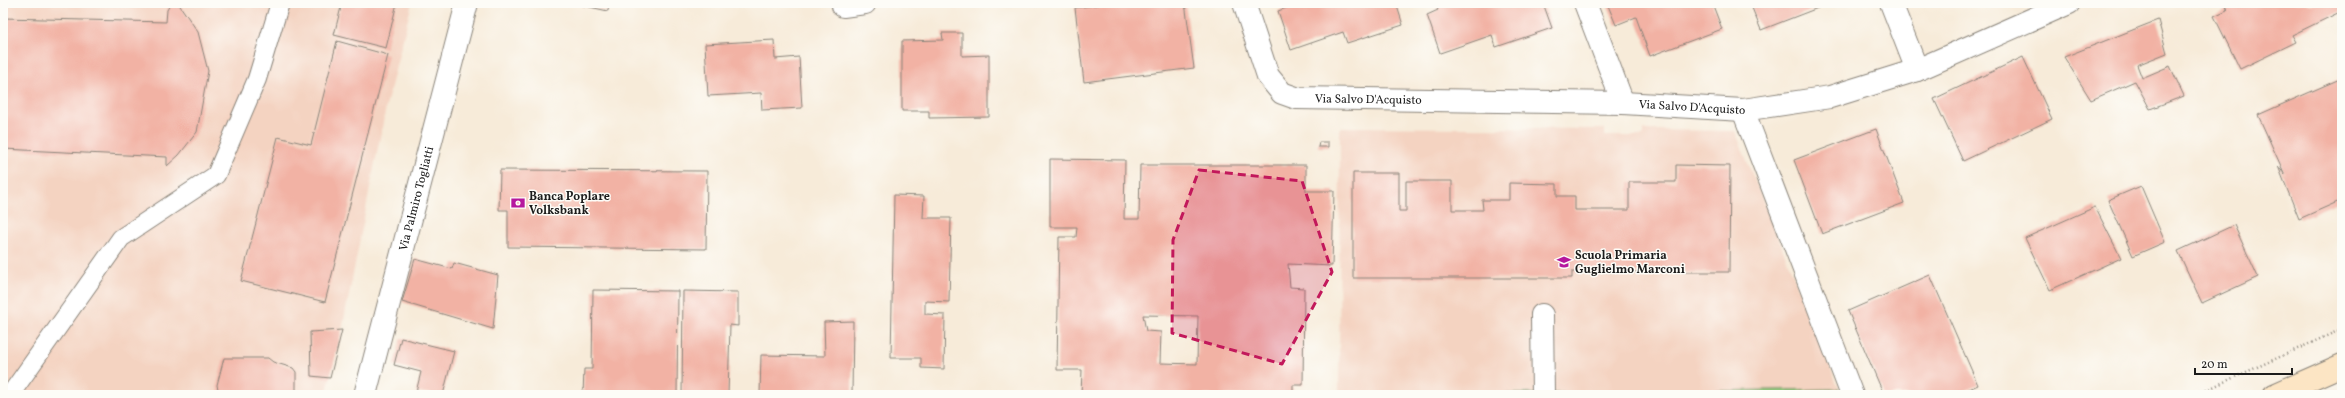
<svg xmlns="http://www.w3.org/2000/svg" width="2345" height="398" font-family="Vollkorn,serif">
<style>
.built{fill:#f4d3c1}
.green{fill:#96cf82;stroke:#59764f}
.building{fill:#f2b2a4;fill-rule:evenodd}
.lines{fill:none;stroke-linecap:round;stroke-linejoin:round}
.lane-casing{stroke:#8a847a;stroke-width:20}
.street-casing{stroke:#8a847a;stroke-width:24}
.secondary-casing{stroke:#8a847a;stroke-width:24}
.path{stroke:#8a847a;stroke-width:2.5;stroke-dasharray:1 3;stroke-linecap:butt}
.lane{stroke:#fff;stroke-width:18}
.street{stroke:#fff;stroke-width:22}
.secondary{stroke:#fce5c4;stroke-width:22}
.marked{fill:#c2185b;fill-opacity:0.2;stroke:#c2185b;stroke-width:3;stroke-dasharray:8 5;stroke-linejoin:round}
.labels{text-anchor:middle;stroke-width:3;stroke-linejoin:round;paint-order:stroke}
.street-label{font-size:12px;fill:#1c1c1c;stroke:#fdfcf7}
.poi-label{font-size:12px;font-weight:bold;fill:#1c1c1c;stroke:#fdfcf7;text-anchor:start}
</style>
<rect width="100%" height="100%" fill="#fdfcf7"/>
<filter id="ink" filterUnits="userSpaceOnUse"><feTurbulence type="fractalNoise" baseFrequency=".025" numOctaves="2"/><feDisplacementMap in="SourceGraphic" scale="8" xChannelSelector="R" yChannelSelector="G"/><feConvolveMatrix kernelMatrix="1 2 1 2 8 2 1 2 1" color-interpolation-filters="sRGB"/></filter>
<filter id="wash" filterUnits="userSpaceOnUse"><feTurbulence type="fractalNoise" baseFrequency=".012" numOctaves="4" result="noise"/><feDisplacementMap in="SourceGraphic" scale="16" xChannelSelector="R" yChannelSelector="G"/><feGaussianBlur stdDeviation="0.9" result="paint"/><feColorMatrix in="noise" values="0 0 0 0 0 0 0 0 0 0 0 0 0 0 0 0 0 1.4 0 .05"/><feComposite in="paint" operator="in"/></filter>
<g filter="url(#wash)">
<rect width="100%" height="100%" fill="#f7ebd9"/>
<!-- built -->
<g class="built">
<path d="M3 3H412L387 102 342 330 326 395H3Z"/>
<path d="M1340 127 1605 129V136H1643V130L1735 131 1839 389 1339 395Z"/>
</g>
<!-- green -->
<path class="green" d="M1839 389 1841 395H1432Z"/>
<g id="blocks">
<!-- building -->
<g class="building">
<path d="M171 3H178L198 32 208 71 197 132 179 155 167 166V157L3 149V18L166 22 167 10Z"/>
<path d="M342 3H397L386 48 334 35Z"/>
<path d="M571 3H609L608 11Z"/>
<path d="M1111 3H1185L1194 68 1084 82 1075 8Z"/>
<path d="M1288 3H1396L1403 25 1347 43 1343 32 1291 50 1278 11 1289 7Z"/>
<path d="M1435 3H1543L1552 28 1496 47 1492 35 1440 53 1427 15 1438 10Z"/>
<path d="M1607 3H1712L1722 29 1650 56 1636 17 1616 25Z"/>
<path d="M1750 3H1822L1823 6 1761 30Z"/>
<path d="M2224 3H2342V11L2292 35 2296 42 2240 69 2214 16 2227 10Z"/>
<path d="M2158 20 2167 53 2137 65 2142 78 2170 66 2184 96 2150 109 2135 81 2091 100 2064 57Z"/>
<path d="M942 33H962V56L989 55V117L929 118V111H902V41L943 40Z"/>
<path d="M774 40 775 59 799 57 802 108 762 110 761 93 708 96 705 44Z"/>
<path d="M337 41 388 55 325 302 241 281 278 137 311 145Z"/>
<path d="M2023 57 2052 119 1963 161 1934 99Z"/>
<path d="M2342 78V200L2299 219 2278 166 2285 175 2258 115Z"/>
<path d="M1876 129 1904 203 1822 234 1794 160Z"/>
<path d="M1319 142H1328V147H1318Z"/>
<path d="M1050 159 1125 160 1124 219H1139L1140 165H1306V191H1334L1332 266 1288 264 1290 287 1304 288 1303 385H1293V395H1081L1082 370H1057L1059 237H1076L1077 227H1050ZM1143 315 1198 316 1197 364 1160 363 1161 332 1146 331Z"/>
<path d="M1676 165 1730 166 1729 272H1572V278H1353V173H1399V211H1406V181H1452V210H1483L1482 200H1509V183L1557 184V196H1575V210H1629V182H1676Z"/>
<path d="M500 170 707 171 706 249 508 247V210H499Z"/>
<path d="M2141 186 2165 242 2133 256 2108 200Z"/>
<path d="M894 195 924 196 923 218H951L949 302 925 301V314L945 315 944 369 921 368V358H891Z"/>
<path d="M2095 207 2121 258 2050 290 2025 238Z"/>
<path d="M2234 225 2258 277 2202 303 2178 251Z"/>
<path d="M415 259 452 269 454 263 498 275 493 329 402 302Z"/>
<path d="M1930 275 1978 385 1956 395H1884L1848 311Z"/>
<path d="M593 290 678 291 677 395H583L584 369H592Z"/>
<path d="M683 291 738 292V326L730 325 728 395H682Z"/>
<path d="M853 321 852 395H760L761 355 825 356 824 322Z"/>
<path d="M342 330 330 378 311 376 310 332Z"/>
<path d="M401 338 454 351 443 395 416 392 421 372 394 365Z"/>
<path d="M224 358H268L273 362 293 368 296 372V395H219L217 385Z"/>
</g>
</g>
</g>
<g filter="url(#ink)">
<use href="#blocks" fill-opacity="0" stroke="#8a847a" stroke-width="1"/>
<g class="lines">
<defs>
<path id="lane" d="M5 395H10L121 238 216 175 257 79 280 3"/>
<g id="street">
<path id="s1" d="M1244 3 1268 76 1282 93 1296 98 1623 103 1743 110 1830 97 1917 70 2069 3"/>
<path d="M1585 3 1623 103"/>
<path d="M1891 3 1917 70"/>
<path d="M843 6 865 3"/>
<path d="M1743 110 1852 395"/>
<path d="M1542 315 1543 395"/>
<path id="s2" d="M365 395 467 3"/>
</g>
<path id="secondary" d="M2274 395 2342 365"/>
</defs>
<!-- lane casing -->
<use href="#lane" class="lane-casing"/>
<!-- street casing -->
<use href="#street" class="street-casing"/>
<!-- secondary casing -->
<use href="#secondary" class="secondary-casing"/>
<!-- path -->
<path class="path" d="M2195 395 2342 329"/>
<!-- lane -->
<use href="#lane" class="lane"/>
<!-- street -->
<use href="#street" class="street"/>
<!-- secondary -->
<use href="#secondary" class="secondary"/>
</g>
</g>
<!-- marked area -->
<path class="marked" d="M1199 170 1302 181 1332 272 1282 364 1172 333 1173 240Z"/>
<!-- icons -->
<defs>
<symbol id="bank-bare" viewBox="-9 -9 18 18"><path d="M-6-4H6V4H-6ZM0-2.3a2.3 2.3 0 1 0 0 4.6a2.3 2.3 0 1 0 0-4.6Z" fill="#b5179e" stroke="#fdfcf7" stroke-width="2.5" paint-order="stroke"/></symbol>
<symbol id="school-bare" viewBox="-9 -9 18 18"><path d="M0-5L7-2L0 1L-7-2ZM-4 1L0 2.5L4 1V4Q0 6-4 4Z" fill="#b5179e" stroke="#fdfcf7" stroke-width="2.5" paint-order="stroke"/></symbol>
</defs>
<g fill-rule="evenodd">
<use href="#bank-bare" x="508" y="193" width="20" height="20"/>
<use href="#school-bare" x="1554" y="252" width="20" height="20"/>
</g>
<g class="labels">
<!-- street labels -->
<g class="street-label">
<text dy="4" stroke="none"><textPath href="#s1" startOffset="186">Via Salvo D'Acquisto</textPath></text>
<text dy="4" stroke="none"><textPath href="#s1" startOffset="510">Via Salvo D'Acquisto</textPath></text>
<text dy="4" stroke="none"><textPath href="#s2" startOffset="203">Via Palmiro Togliatti</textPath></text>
</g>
<!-- poi labels -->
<g class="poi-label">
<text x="529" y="200">Banca Poplare<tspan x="529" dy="14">Volksbank</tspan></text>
<text x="1575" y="259">Scuola Primaria<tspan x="1575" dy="14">Guglielmo Marconi</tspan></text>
</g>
</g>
<!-- margin -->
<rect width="2345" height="398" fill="none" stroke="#fdfcf7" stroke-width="16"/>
<!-- scale -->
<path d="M2195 368v6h97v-6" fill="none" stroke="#1c1c1c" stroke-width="2"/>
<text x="2201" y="368" font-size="12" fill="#1c1c1c" stroke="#fdfcf7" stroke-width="3" paint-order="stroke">20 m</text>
</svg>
